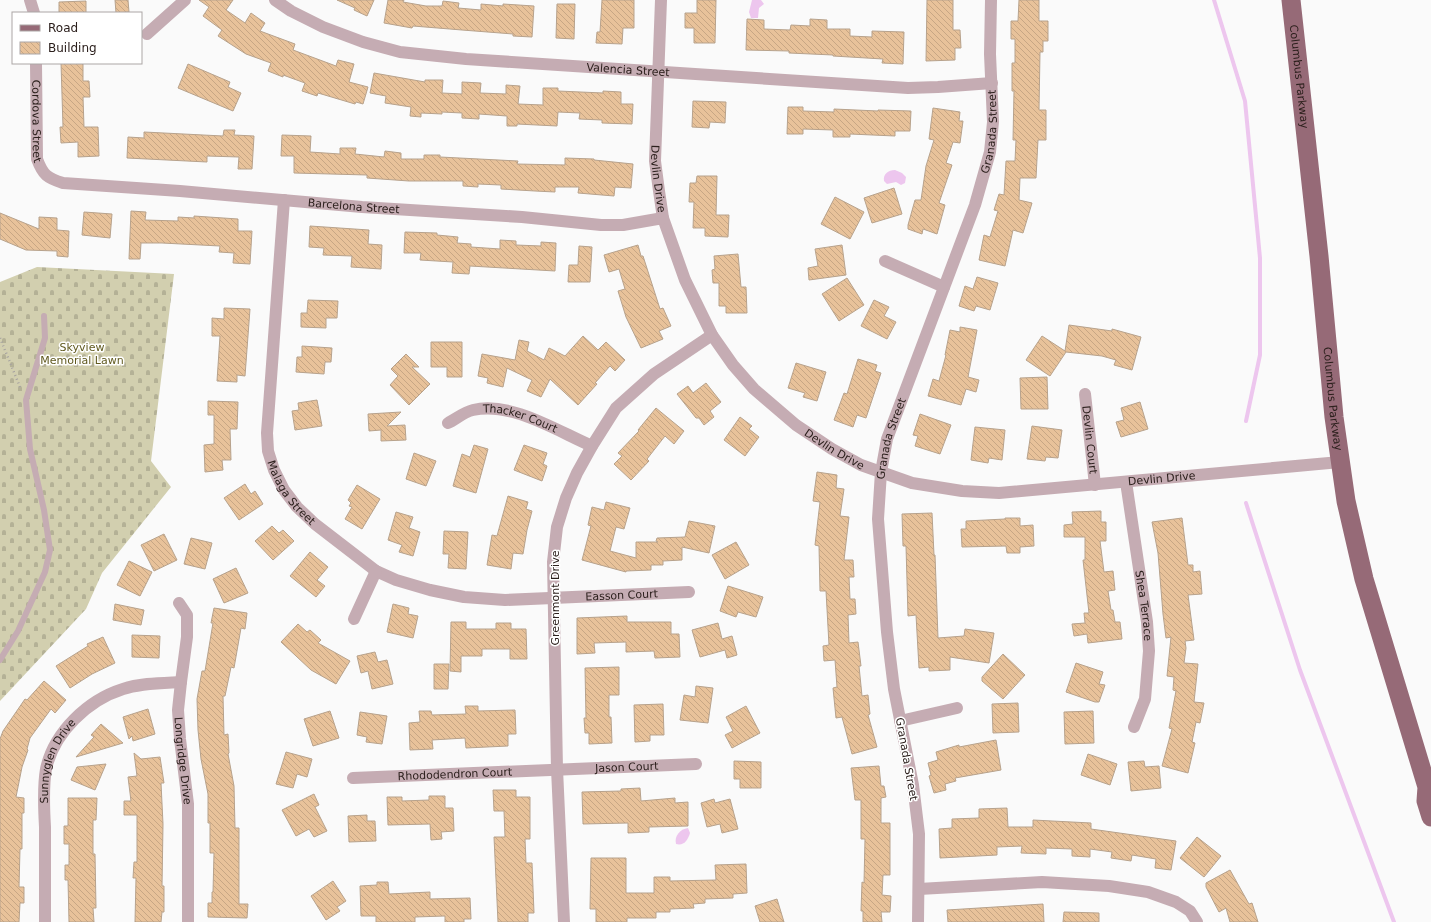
<svg xmlns="http://www.w3.org/2000/svg" width="1431" height="922" font-family="'DejaVu Sans',sans-serif">
<style>
.cemetery{fill:url(#cemetery-stones)}
.water{fill:#edc6ee}
.lines{fill:none;stroke-linecap:round;stroke-linejoin:round}
.stream{stroke:#edc6ee;stroke-width:4}
.building{fill:url(#building-back-hatch);stroke:#b7a28c}
.path{stroke:#a6a2a0;stroke-width:2.5;stroke-dasharray:1 3;stroke-linecap:butt}
.lane{stroke:#c5acb3;stroke-width:6}
.street{stroke:#c5acb3;stroke-width:12}
.primary{stroke:#966a77;stroke-width:19}
.labels{text-anchor:middle;stroke-width:3;stroke-linejoin:round;paint-order:stroke}
.street-label{font-size:11px;fill:#2c201d;stroke:#fff}
.park-label{font-size:11px;fill:#60591e;stroke:#fff}
</style>
<defs>
<pattern id="cemetery-stones" width="16" height="16" patternUnits="userSpaceOnUse"><rect width="16" height="16" fill="#d2cfaf"/><path d="M2 7V4a2 2 0 0 1 4 0v3zM10 15v-3a2 2 0 0 1 4 0v3z" fill="#b4b196"/></pattern>
<pattern id="building-back-hatch" width="6" height="6" patternUnits="userSpaceOnUse"><rect width="6" height="6" fill="#e8c29a"/><path d="M-1 5l2 2M0 0l6 6M5-1l2 2" fill="none" stroke="#c7a684"/></pattern>
</defs>
<rect width="100%" height="100%" fill="#fafafa"/>
<!-- cemetery -->
<path class="cemetery" d="M37 267 174 274 151 461 171 487 102 573 86 609 0 701V282Z"/>
<!-- water -->
<g class="water">
<path d="M752 0H761L764 4 759 8 758 18H751L749 12Z"/>
<path d="M895 170 902 173 906 177 905 183 901 185 896 182 887 184 884 181C883 174 888 170 895 170Z"/>
<path d="M688 828 690 833C688 840 684 846 676 844 674 836 680 829 688 828Z"/>
</g>
<g class="lines">
<!-- stream -->
<g class="stream">
<path d="M1214 0 1245 101 1260 258V355L1246 421"/>
<path d="M1246 503 1300 670 1394 922"/>
</g>
</g>
<!-- building -->
<g class="building">
<path d="M115 0H128L129 12 116 13Z"/>
<path d="M199 0H233L226 10 245 23 251 13 265 23 260 31 295 44 293 50 336 66 338 60 354 64 349 82 368 87 363 104 356 102 355 104 318 93 317 96 302 91 305 83 283 75V77L268 71 271 63 246 54 218 36 222 30 203 16 209 7Z"/>
<path d="M337 0H374L367 16 354 10 355 8Z"/>
<path d="M388 0H404L403 2 426 6H442L443 1 459 3 458 8 481 10V4L503 6V4L534 6 532 37 513 36V34L462 30 413 26 412 28 384 23Z"/>
<path d="M602 0H634V28H623L622 44 596 43 597 32H600Z"/>
<path d="M697 0H716L715 43H694V28H685V13H697Z"/>
<path d="M927 0H953V30H960L961 48H955V60L926 61Z"/>
<path d="M1019 0H1039V21H1048V41H1043V52H1040L1039 110H1046V140H1038L1036 178H1020L1019 200 1032 203 1023 233 1013 230 1005 266 979 260 984 235 990 237 998 211 994 210 999 194 1004 195 1006 161H1015L1016 140H1013L1014 91H1012V63H1015V39H1011V21H1018Z"/>
<path d="M86 1V13H59V2Z"/>
<path d="M557 4H575L574 39 556 38Z"/>
<path d="M747 19 764 20V29L790 30 791 25 810 26V19L827 20V29H850V36L872 37V31L904 32 903 64 882 63 883 59 833 56V55L789 53V51L746 50Z"/>
<path d="M61 63H83V81H89L90 97H83L84 127H98L99 156 78 157V142L61 143 60 127H63Z"/>
<path d="M188 64 230 82 228 87 241 93 233 111 178 88Z"/>
<path d="M374 73 425 82V80H443L442 93 462 94V82L481 83 480 93 506 94V85L520 86 518 104 543 105V88H558V91L603 93V91L621 92V104H633L632 124 602 123V120L579 119 580 113 558 112 557 126 517 124V126H507V116L479 114V119L462 118V113L442 112V114L421 113V117L410 116 411 107 385 103 386 96 370 93Z"/>
<path d="M693 101 726 102 725 123 710 122 709 128 692 127Z"/>
<path d="M788 107H803V111L834 112V109L878 111V110L911 111 910 131H895V136L850 134V137H833V130L803 129V134H787Z"/>
<path d="M933 108 960 112 959 121H963L960 143 953 142 946 163 952 165 939 203 945 205 937 234 923 229 922 234 908 229V225L915 200H921L926 166 934 140 929 139Z"/>
<path d="M224 130H235L234 135 254 136 252 169H238L239 157 207 156V162L127 158 128 137 144 138V132L223 136Z"/>
<path d="M282 135 311 136 310 152 340 154V148H356L355 154 384 157 385 151 401 153V159H424V155H440V157L518 161 517 164 565 165V158L594 159V160L633 164 631 188 615 187 614 196 578 193 579 187H555V192L535 191 501 189V185L478 184V187L463 186V181H409L367 178V175L294 173V156H281Z"/>
<path d="M697 176H717L716 215H729L728 237 705 236V228H693L694 202H689L690 183H696Z"/>
<path d="M894 188 902 214 872 223 864 198Z"/>
<path d="M835 197 864 212 850 239 821 224Z"/>
<path d="M131 211 146 212 145 220 178 221V217L194 218V216L238 219V231H252L250 264 233 263 234 253 219 252 220 246 162 243H141L140 259H129Z"/>
<path d="M84 212 112 214 110 238 82 235Z"/>
<path d="M0 213 39 229V217L57 218V230L69 231 68 257 57 256V251L26 250 0 239Z"/>
<path d="M310 226 369 230 368 244 382 245 381 269 351 267 352 256 323 255 324 248 309 247Z"/>
<path d="M405 232 437 233V235L458 237 457 243 471 244V247L500 249V240L516 241V245L541 246V242L556 243 555 271 470 266 469 274 452 273 453 262 420 260 421 253H404Z"/>
<path d="M638 245 641 256H643L660 309 663 308 671 326 659 331 663 339 641 348 626 317 618 291 625 289 619 269 609 272 604 255Z"/>
<path d="M842 245 846 275 809 280 808 268 818 266 815 249Z"/>
<path d="M579 246 592 247 590 282H568L569 265H578Z"/>
<path d="M738 254 741 287H746L747 313H726V306H719V283H713L712 270 715 269 714 256Z"/>
<path d="M977 277 998 283 990 310 976 306 974 311 959 306 965 286 973 289Z"/>
<path d="M847 278 864 305 839 321 822 294Z"/>
<path d="M308 300 338 301 337 318H326V328L301 327V313H307Z"/>
<path d="M874 300 889 307 884 316 896 322 887 339 861 326Z"/>
<path d="M224 308 250 309 245 376 237 375V382L217 381 220 336H212V318L224 319Z"/>
<path d="M1069 325 1112 331V329L1141 337 1132 370 1114 365 1116 360 1102 356 1066 352 1050 376 1026 360 1042 336 1065 351Z"/>
<path d="M960 327 977 330 968 377 979 380 976 392 966 389 961 405 928 396 933 379 939 381 946 355H945L950 330 960 332Z"/>
<path d="M583 336 598 350 606 342 625 360 615 371 610 366 595 383 597 384 578 405 550 379 541 397 527 391 532 380 507 368 503 387 487 383 488 378 478 376 482 354 515 360 519 340 529 342 527 351 544 360 549 348 565 356Z"/>
<path d="M431 342H462V377H447V367H431Z"/>
<path d="M302 346 332 348 331 362H325L324 374 296 372 297 357H302Z"/>
<path d="M406 354 419 367H412L430 384 409 405 390 385 398 376 391 369Z"/>
<path d="M858 359 877 365 875 371 881 373 866 418 857 415 853 427 834 420 844 393 847 394Z"/>
<path d="M796 363 826 372 817 401 803 397 805 393 788 388Z"/>
<path d="M1047 377 1048 409H1021L1020 378Z"/>
<path d="M706 383 721 402 710 411 714 417 704 425 699 418H696L677 394 688 386 693 393Z"/>
<path d="M317 400 322 426 295 430 292 411 299 410 298 403Z"/>
<path d="M208 401 238 402 237 429H230L231 460H222L223 470 205 472 204 445 214 444V415H208Z"/>
<path d="M1140 402 1148 429 1121 437 1116 422 1124 420 1121 408Z"/>
<path d="M656 408 684 431 674 444 665 436 647 459 649 461 631 480 614 464 622 456 618 453 639 431 638 430Z"/>
<path d="M401 412 387 426 405 425 406 440 381 441V430L369 431 368 414Z"/>
<path d="M920 414 951 425 940 454 915 446 918 436 913 435Z"/>
<path d="M740 417 752 426 749 429 759 437 745 456 724 440Z"/>
<path d="M1032 426 1062 430 1058 458 1046 457 1045 461 1027 459Z"/>
<path d="M975 427 1005 430 1002 460 989 458 988 463 971 460Z"/>
<path d="M474 445 488 449 476 493 453 486 462 454 470 457Z"/>
<path d="M524 445 547 453 543 464 547 466 542 481 514 470Z"/>
<path d="M414 453 436 461 426 486 406 479Z"/>
<path d="M817 472 837 475 836 488 844 489 840 516 849 517 844 560H853L854 577H849L850 599H855L856 614 848 615 849 643 858 642 861 666H859L862 696 868 695 870 714 868 715 877 747 852 754 842 717 836 718 833 688 837 687 835 660 824 661 823 646 829 645 826 591H820L819 546 815 545 820 502 813 501Z"/>
<path d="M245 484 251 494 255 491 263 504 239 520 224 498Z"/>
<path d="M357 485 380 499 362 529 345 519 352 507 349 506 351 503 348 500Z"/>
<path d="M508 496 528 502 526 509 532 511 527 530 523 554 513 553 511 569 487 565 492 535 497 536Z"/>
<path d="M606 502 630 508 624 529 616 527 610 551 636 558V542H658L656 541 657 538 685 537 689 521 715 526 709 553 682 547V560L663 561V565H651V570L626 571V572L582 560 591 526 588 525 592 507 604 510Z"/>
<path d="M1101 511V522H1106V541H1100L1104 572 1113 571 1115 590 1108 591 1111 610H1113L1115 622H1120L1122 639 1088 643 1087 634 1074 636 1072 624 1085 623 1084 613H1089L1083 560H1085V537H1064V525L1073 524 1072 512Z"/>
<path d="M396 512 413 517 409 528 420 532 413 556 399 552 402 545 388 540Z"/>
<path d="M932 513 934 555H935L938 638 964 636 965 629 994 633 989 663 950 657V670L929 671V667L919 668 916 615 908 616 906 546H903L902 514Z"/>
<path d="M1005 518H1020V526L1033 525 1034 546 1020 547V553H1007L1006 546 962 547 961 529H966V521L1005 519Z"/>
<path d="M1182 518 1188 565H1193V572L1200 571 1202 594 1188 595 1194 640 1185 641 1186 648 1184 663 1198 664 1194 702 1204 703 1200 723 1196 722 1192 742 1195 743 1188 773 1162 766 1172 729 1169 728 1176 691 1173 690 1174 677 1167 676 1171 637 1166 638 1163 614 1158 553 1152 522Z"/>
<path d="M272 526 279 533 283 530 294 541 273 560 255 541Z"/>
<path d="M444 531 468 532 466 569 448 568 449 554H443Z"/>
<path d="M164 534 177 560 154 571 141 545Z"/>
<path d="M191 538 212 543 205 569 184 564Z"/>
<path d="M736 542 749 565 725 579 712 555Z"/>
<path d="M310 552 328 567 317 580 325 586 316 597 290 576Z"/>
<path d="M129 561 152 572 140 596 117 585Z"/>
<path d="M236 568 248 593 224 603 213 579Z"/>
<path d="M728 586 763 597 756 617 738 612 736 617 720 611Z"/>
<path d="M115 604 144 610 141 625 113 620Z"/>
<path d="M393 604 409 608 408 614 418 616 413 638 387 632Z"/>
<path d="M214 608 247 613 245 629 241 628 234 668 231 667 225 696H223L224 735 228 734 229 753 228 754 234 786 235 828H239V904H248L247 918 208 917V903H212V892H213L214 853H210V823H208V794L201 759 198 730 197 699 202 671H205L213 623H211Z"/>
<path d="M627 616V622H671V634H679L680 657 655 658 654 651 626 652V642L594 643 595 653 577 654V618Z"/>
<path d="M451 622H466V629H496V623H511V629H526L527 659H510V649H482V656H461V672L450 671Z"/>
<path d="M718 623 722 639 732 636 737 655 727 658 725 650 700 657 692 630Z"/>
<path d="M298 624 307 632 310 630 321 640 318 643 350 661 336 684 311 670 281 642Z"/>
<path d="M132 635 160 636 159 658 132 657Z"/>
<path d="M103 637 115 663 92 674 70 688 56 666 88 646 87 644Z"/>
<path d="M375 652 378 662 387 660 393 684 372 689 368 671 361 673 357 656Z"/>
<path d="M1003 654 1025 675 1003 699 982 681V677Z"/>
<path d="M1076 663 1103 672 1099 684 1105 685 1099 702H1095L1066 692Z"/>
<path d="M434 664H449L448 689H434Z"/>
<path d="M619 667V695H609V717H611L612 743 589 744V733H585L584 718H586L585 668Z"/>
<path d="M44 681 66 700 55 713 51 709 30 738 27 749 28 750 22 767 16 797 24 798V813H22V849H20L19 887H24V903H20L19 922H0V739L3 731 25 699 27 700Z"/>
<path d="M696 686 713 688 708 723 680 720 684 695 695 697Z"/>
<path d="M1018 703 1019 732 993 733 992 704Z"/>
<path d="M663 704 664 735H650V741L635 742 634 705Z"/>
<path d="M465 706H478V711L515 710 516 734H508V746L466 748 465 738 432 740 433 749 410 750 409 723 420 722 419 711H431L432 715 466 714Z"/>
<path d="M746 706 760 733 732 748 725 735 733 731 726 717Z"/>
<path d="M148 709 155 734 133 741 132 736 129 739 123 717Z"/>
<path d="M330 711 339 738 313 746 304 719Z"/>
<path d="M1093 711 1094 743 1065 744 1064 712Z"/>
<path d="M360 712 387 716 382 744 366 742 367 737 357 735Z"/>
<path d="M101 724 123 743 76 757 94 737 91 735Z"/>
<path d="M996 740 1001 770 955 778 956 781 945 784 946 790 934 793 929 776 931 775 928 763 938 760 936 752 959 745V747Z"/>
<path d="M286 752 312 759 307 777 297 774 293 788 276 784Z"/>
<path d="M134 753 141 759 160 757 164 783H161L163 824 162 886H164V912H162L161 922H135L136 878H133L134 862H137V815H124V801H131L128 777 137 776Z"/>
<path d="M1088 754 1117 764 1110 785 1081 775Z"/>
<path d="M734 761 761 762V788H740V779H734Z"/>
<path d="M1144 761 1145 767 1159 766 1161 788 1131 791 1128 762Z"/>
<path d="M106 764 95 790 71 780 77 767Z"/>
<path d="M879 766 881 786H884L886 797 881 798V823H890V875H883L882 895 891 896 890 912H881L882 922H863V911H861L862 882 864 883 865 839H861V800H855L851 768Z"/>
<path d="M640 788 641 801 675 798V803L688 802V826L649 827V832L628 833V823L583 824 582 792 621 791V789Z"/>
<path d="M493 790H516V797H530V839H525L526 863H532L534 913H528V922H498L494 837H505L504 811H494Z"/>
<path d="M314 794 319 805 315 807 327 831 314 837 309 829 296 836 282 810Z"/>
<path d="M429 796H445V808H453L454 831 441 832 442 839 431 840 430 824 388 825 387 797H402V801L429 800Z"/>
<path d="M68 798H97L96 820H93V854H95L96 908H93L94 922H69L68 880H65V865H69V844H64V826H68Z"/>
<path d="M714 799 715 803 730 799 738 829 722 833 720 824 707 827 701 803Z"/>
<path d="M1007 808 1008 827H1033V820L1091 823V829L1176 841 1171 870 1155 868 1156 859 1132 855 1131 861 1111 858 1112 852 1090 849V857L1072 856V849L1046 848V854L1021 853 1022 846 997 847V855L940 858 939 829 952 828V819L979 818V809Z"/>
<path d="M367 815V821H375L376 841 349 842 348 816Z"/>
<path d="M1197 837 1221 856 1204 877 1180 858Z"/>
<path d="M591 858H626V893H654V877H670V881L716 880 715 865 746 864 747 893 733 894V898L705 899V903L693 904 694 908 670 909V912H656V918H627V922H596V909H590Z"/>
<path d="M1230 870 1249 904 1252 903 1258 922H1230L1226 908 1219 912 1206 887V883Z"/>
<path d="M333 881 346 901 337 907 340 911 326 920 311 896Z"/>
<path d="M377 882H388L389 894 430 892V899L470 898 471 919H464V922H445V916L415 917V922H376V916H361L360 886 377 885Z"/>
<path d="M777 899 784 922H760L755 906Z"/>
<path d="M1043 904 1044 922H948L947 910Z"/>
<path d="M1064 912 1099 913V922H1063Z"/>
</g>
<g class="lines">
<!-- path -->
<path class="path" d="M0 338 20 387"/>
<!-- lane -->
<path class="lane" d="M0 660 18 631 45 572 50 550 44 510 30 449 26 400 45 338 44 316"/>
<!-- street -->
<g class="street">
<path d="M30 0 34 13"/>
<path id="s1" d="M275 0 291 11 323 27 363 42 400 52 466 59 908 88 938 87 992 83"/>
<path id="s2" d="M661 0 655 161 659 191 663 218 685 280 712 335 733 365 754 389 796 425 832 449 861 465 912 483 962 491 999 493 1340 462"/>
<path d="M147 34 185 0"/>
<path id="s3" d="M36 63 37 159C43 175 47 178 63 183L180 191 362 207 522 217 601 225H623L663 218"/>
<path id="s4" d="M284 200 267 433 268 451 274 470 284 490 297 507 315 524 376 571 396 580 430 590 464 597 505 600 689 592"/>
<path d="M885 261 944 287"/>
<path id="s5" d="M1085 394 1095 485"/>
<path id="s6" d="M448 423C456 419 464 412 473 410 511 401 557 431 592 446"/>
<path id="s7" d="M1126 482 1147 622 1149 651 1145 699 1134 727"/>
<path id="s8" d="M179 603 187 615V637L181 682 178 710 180 739 188 804V922"/>
<path d="M354 619 376 571"/>
<path d="M900 721 957 708"/>
<path id="s9" d="M353 778 696 764"/>
<path d="M919 889 1042 882 1109 886 1148 892 1176 902 1190 911 1197 922"/>
<path id="s10" d="M45 922C45 890 45 859 45 827 44 810 43 786 46 769 54 732 88 700 123 689 141 683 162 683 181 682"/>
<path d="M564 922 557 769 553 562 557 527 566 498 577 473 592 446 616 408 654 374 712 335"/>
<path id="s11" d="M918 922 919 834 913 785 894 689 887 632 878 519 881 472 887 439 975 205 990 152 993 122 990 54 991 0"/>
</g>
<!-- primary -->
<path class="primary" id="s12" d="M1291 0 1319 256 1334 417 1346 501 1364 579 1427 787 1426 801 1431 817"/>
</g>
<g class="labels">
<!-- street labels -->
<g class="street-label">
<text dy="4" stroke="none"><textPath href="#s1" startOffset="365">Valencia Street</textPath></text>
<text dy="4" stroke="none"><textPath href="#s12" startOffset="77">Columbus Parkway</textPath></text>
<text dy="4" stroke="none"><textPath href="#s3" startOffset="58">Cordova Street</textPath></text>
<text dy="4" stroke="none"><textPath href="#s11" startOffset="812">Granada Street</textPath></text>
<text dy="4" stroke="none"><textPath href="#s2" startOffset="179">Devlin Drive</textPath></text>
<text dy="4" stroke="none"><textPath href="#s3" startOffset="425">Barcelona Street</textPath></text>
<text dy="4" stroke="none"><textPath href="#s12" startOffset="401">Columbus Parkway</textPath></text>
<text dy="4" stroke="none"><textPath href="#s6" startOffset="77">Thacker Court</textPath></text>
<text dy="4" stroke="none"><textPath href="#s11" startOffset="488">Granada Street</textPath></text>
<text dy="4" stroke="none"><textPath href="#s5" startOffset="46">Devlin Court</textPath></text>
<text dy="4" stroke="none"><textPath href="#s2" startOffset="515">Devlin Drive</textPath></text>
<text dy="4" stroke="none"><textPath href="#s2" startOffset="851">Devlin Drive</textPath></text>
<text dy="4" stroke="none"><textPath href="#s4" startOffset="300">Malaga Street</textPath></text>
<text dy="4" stroke="none"><textPath href="#s4" startOffset="667">Easson Court</textPath></text>
<text transform="translate(555 598) rotate(-90)" y="4">Greenmont Drive</text>
<text dy="4" stroke="none"><textPath href="#s7" startOffset="125">Shea Terrace</textPath></text>
<text transform="translate(907 759) rotate(80)" y="4">Granada Street</text>
<text dy="4" stroke="none"><textPath href="#s8" startOffset="161">Longridge Drive</textPath></text>
<text dy="4" stroke="none"><textPath href="#s10" startOffset="164">Sunnyglen Drive</textPath></text>
<text dy="4" stroke="none"><textPath href="#s9" startOffset="274">Jason Court</textPath></text>
<text dy="4" stroke="none"><textPath href="#s9" startOffset="102">Rhododendron Court</textPath></text>
</g>
<!-- park labels -->
<g class="park-label">
<text x="82" y="351">Skyview<tspan x="82" dy="13">Memorial Lawn</tspan></text>
</g>
</g>
<!-- legend -->
<rect x="12" y="12" width="130" height="52" fill="#ffffff" stroke="#aba6a5"/>
<rect x="20" y="25" width="20" height="6" fill="#966a77" stroke="#aba6a5"/>
<text x="48" y="32" font-size="12" fill="#2c201d">Road</text>
<rect x="20" y="42" width="20" height="12" fill="url(#building-back-hatch)" stroke="#aba6a5"/>
<text x="48" y="52" font-size="12" fill="#2c201d">Building</text>
</svg>
